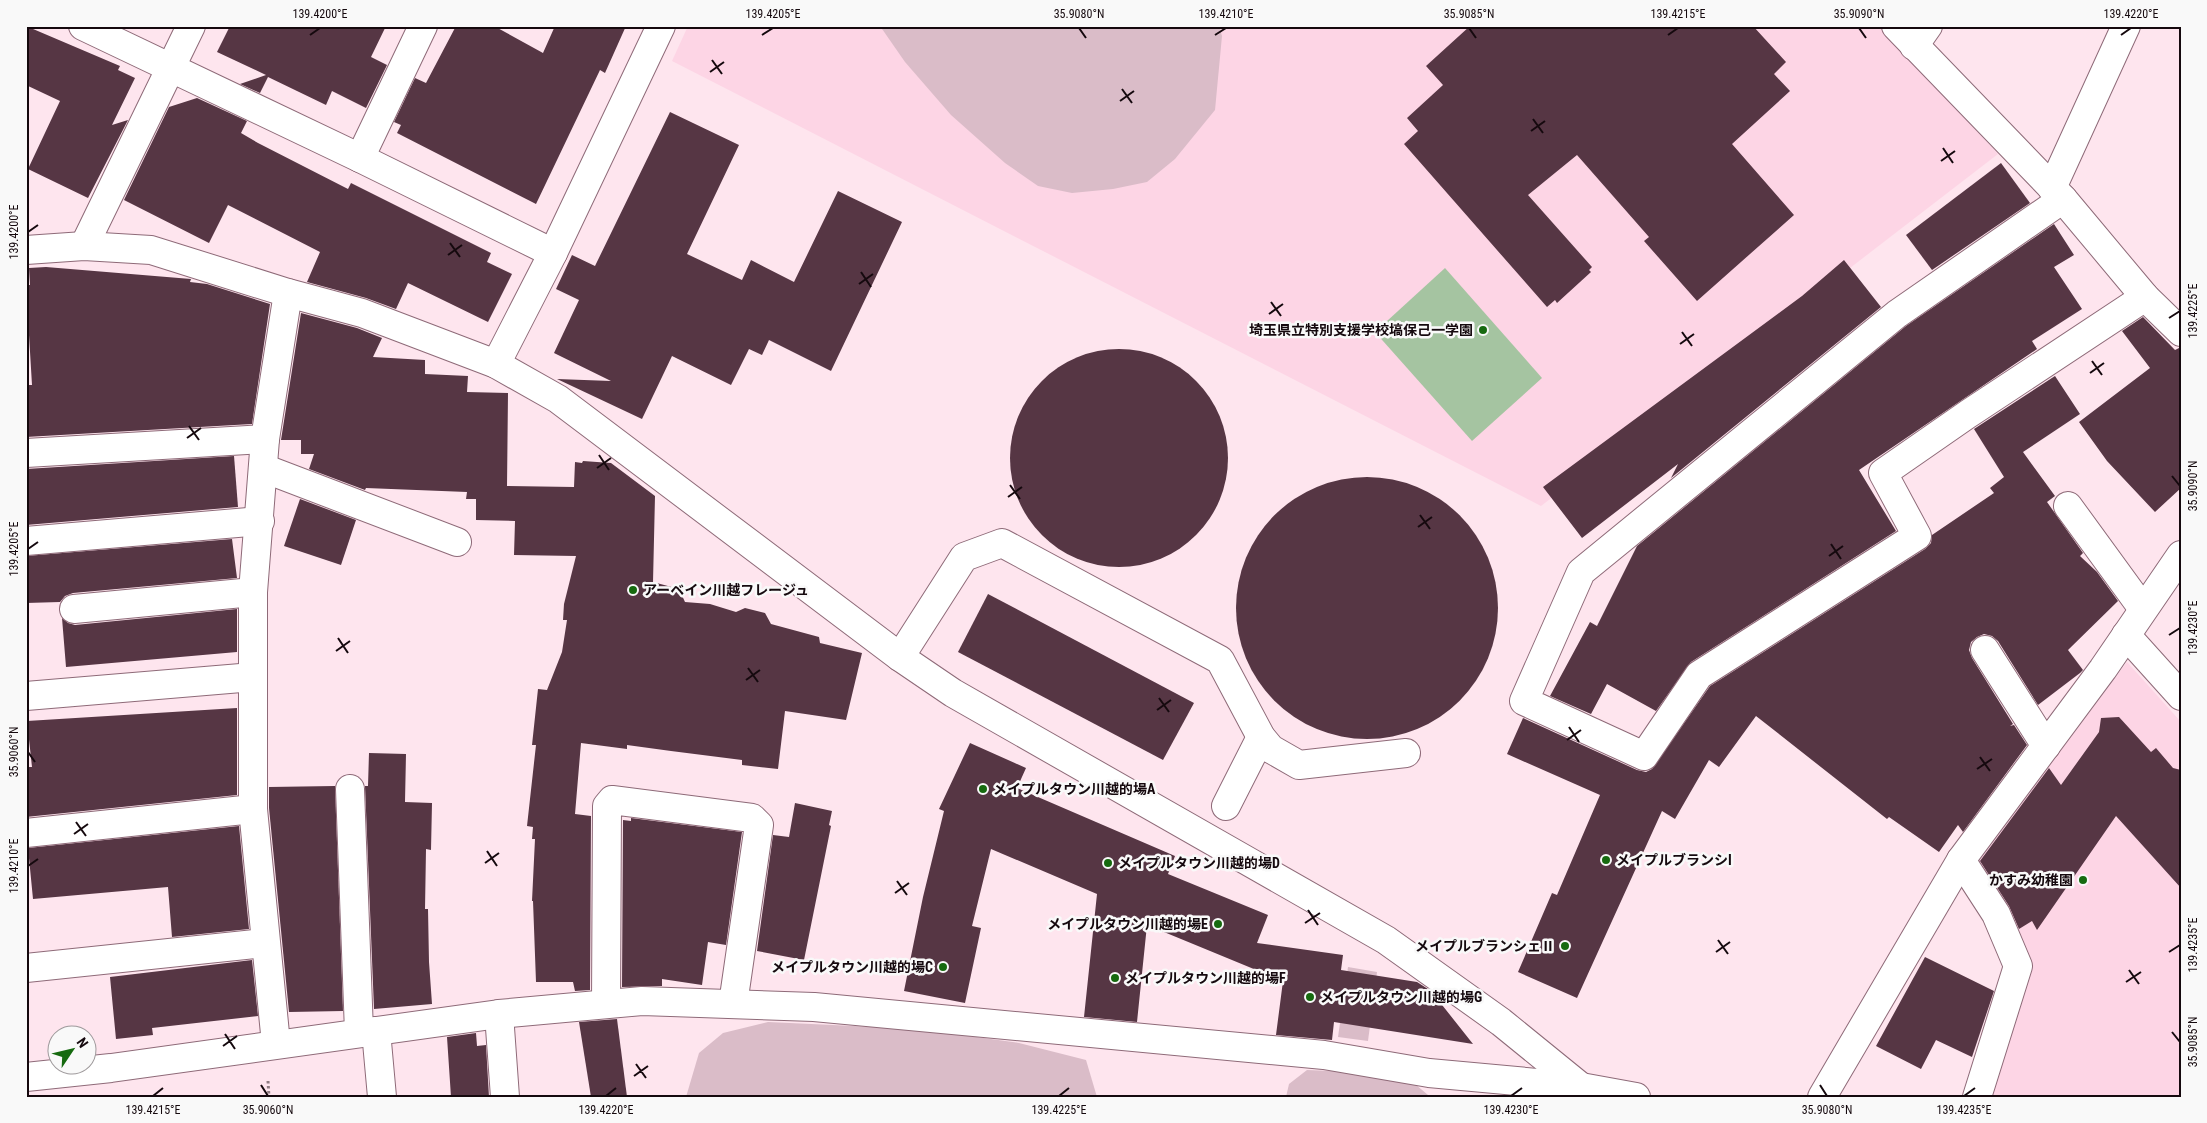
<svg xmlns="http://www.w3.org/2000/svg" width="2207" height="1123" font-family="'Roboto Condensed','Noto Sans JP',sans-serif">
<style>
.built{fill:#fdd5e5}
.green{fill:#dabcc8}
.water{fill:#a5c4a1}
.building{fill:#563644}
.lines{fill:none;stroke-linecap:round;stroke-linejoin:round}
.minor-casing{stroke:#8e6a78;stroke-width:30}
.path{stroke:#8f7c83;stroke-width:3;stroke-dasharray:2.5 2.5;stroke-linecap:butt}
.minor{stroke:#fff;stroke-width:28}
.ticks{fill:none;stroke:#15090e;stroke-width:2}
.poi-dot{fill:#166a0f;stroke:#f9f9f9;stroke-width:2}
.labels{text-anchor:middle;stroke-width:5;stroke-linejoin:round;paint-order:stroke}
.poi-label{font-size:14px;font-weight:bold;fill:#15090e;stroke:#f9f9f9;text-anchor:start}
.neatline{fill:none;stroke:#15090e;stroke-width:2}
.ticks-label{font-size:12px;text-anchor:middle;fill:#15090e}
</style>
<rect width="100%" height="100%" fill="#fee5ee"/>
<!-- built -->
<g class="built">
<path d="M688 26H1880L1998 154 1541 506 672 61Z"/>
<path d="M2127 662 2181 722V1097H1992L2024 965 1977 863Z"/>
</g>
<!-- green -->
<g class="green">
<path d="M880 26H1219L1222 36 1215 110 1175 159 1147 182 1113 189 1072 193 1038 186 1005 163 951 115 905 62Z"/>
<path d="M1348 967 1377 972 1368 1041 1338 1037Z"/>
<path d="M768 1022 919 1029 1019 1043 1086 1060 1097 1097H686L699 1053 723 1033Z"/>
<path d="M1307 1070 1356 1072 1409 1079 1428 1095V1097H1286L1289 1084Z"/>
</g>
<!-- water -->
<path class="water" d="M1445 268 1542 378 1472 441 1375 332Z"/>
<!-- building -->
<g class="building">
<path d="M26 26 120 66 118 70 135 78 112 125 128 120 88 198 28 169 60 101 26 85Z"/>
<path d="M230 26H386L371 57 387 65 366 108 332 91 326 105 268 77 260 93 240 84 266 75 217 52Z"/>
<path d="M456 26H494L543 53 555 26H626L605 73 600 70 536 204 397 133 401 125 394 122 415 78 426 83Z"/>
<path d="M1470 26H1753L1786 62 1774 74 1790 91 1732 144 1794 215 1697 301 1644 241 1649 237 1577 155 1528 195 1592 267 1589 270 1591 272 1557 303 1555 300 1547 307 1404 144 1418 131 1407 118 1443 85 1426 66Z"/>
<path d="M197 98 247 121 241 133 258 143 348 189 351 183 491 253 487 262 512 274 488 322 408 283 396 309 366 298 307 282 320 252 228 205 209 243 124 200 169 107Z"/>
<path d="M670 112 739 145 687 254 742 280 751 260 794 282 838 191 902 222 831 371 769 340 762 355 749 349 731 385 672 356 642 419 557 379 611 381 554 353 579 300 556 289 572 255 595 266Z"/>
<path d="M2001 163 2030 203 1932 270 1906 235Z"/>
<path d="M2054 224 2074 255 2054 267 2082 309 2032 341 2037 349 1859 470 1896 531 1691 662 1656 711 1607 684 1591 714 1550 696 1590 622 1597 626 1637 546 1906 326Z"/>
<path d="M1844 260 1881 307 1671 478 1678 464 1582 538 1543 487 1802 296Z"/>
<path d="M46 267 191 279 190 282 207 284 270 304 252 424 26 437V385H32L26 285H30L29 268Z"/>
<path d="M301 313 357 328 382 338 373 357 425 360V374L468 376 467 392 508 393 507 486 574 487 575 462 582 463 583 461 611 463 655 496 653 582 679 589 685 602 710 604 736 612 745 608 765 613 771 624 819 637 820 643 862 653 846 720 785 711 778 769 742 765V760L671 751 627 745V749L581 743 575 814 591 816 590 990 575 991 573 982H536L533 901H532L535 839H532L533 827 527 826 536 745H532L538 689 547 690 562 652 567 620H563L564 604 576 556 514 555 515 521 476 520V499H466L467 492 366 488 365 490 309 469 314 454H301V440H281Z"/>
<path d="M2143 317 2175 350 2181 347V488L2155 512 2107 461 2079 422 2150 368 2122 331Z"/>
<circle cx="1119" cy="458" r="109"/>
<path d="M2055 376 2080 414 2023 452 2055 496 2047 502 2083 553 2080 556 2097 572 2118 601 2068 650 2083 670 2080 673 2038 705 1998 641 1992 636 1984 634 1977 637 1971 642 1969 650 1972 658 2013 724 2010 726 2014 725 2027 745 1963 832 1958 825 1939 852 1889 817 1887 819 1756 716 1719 767 1709 760 1675 819 1662 811 1577 998 1518 972 1552 893 1557 895 1600 795 1507 754 1523 718 1637 770 1646 772 1652 769 1710 686 1925 549 1931 543 1932 535 1994 493 1990 488 2004 477 1974 429Z"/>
<path d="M234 456 238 507 26 525V469Z"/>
<circle cx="1367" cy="608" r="131"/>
<path d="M300 499 356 520 341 565 284 546Z"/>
<path d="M232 539 237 578 73 593 65 596 60 602 26 603V556Z"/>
<path d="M988 594 1194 703 1163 760 958 652Z"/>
<path d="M237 609V652L66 667 62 618 68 623 75 625Z"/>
<path d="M237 708V795L26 817V767H32L27 721Z"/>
<path d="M2119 717 2151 752 2156 748 2173 768 2181 770V888L2116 816 2037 930 2032 921 2019 929 2009 906 1980 861 2049 768 2061 785 2099 732 2101 718Z"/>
<path d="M970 743 1026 768 1017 788 1175 856 1168 874 1268 915 1257 943 1343 955 1341 970 1417 982 1431 991 1473 1044 1334 1022 1332 1040 1276 1035 1283 981 1147 925 1137 1022 1084 1017 1097 894 991 849 972 926 981 928 965 1003 904 991 923 897 944 811 939 809Z"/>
<path d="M369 753 406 754 405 802 432 803 431 850 426 849 425 909H428L429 962 432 1004 374 1009 365 786H368Z"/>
<path d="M335 786 343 1011 289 1012 269 808V787Z"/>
<path d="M795 803 832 811 829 825 831 826 804 960 757 951 773 835 789 837Z"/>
<path d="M631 818 742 832 726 945 708 942 702 985 662 979V986L622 987 623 820 631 821Z"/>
<path d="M239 826 249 929 172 937 168 887 33 899 28 848Z"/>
<path d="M1925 957 1994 991 1972 1057 1936 1040 1921 1069 1876 1046Z"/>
<path d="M252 960 258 1016 152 1028 153 1035 116 1039 110 977Z"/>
<path d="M617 1019 627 1097H591L579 1022Z"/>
<path d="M476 1033 477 1046 486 1045 489 1097H451L447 1037Z"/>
</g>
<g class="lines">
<defs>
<g id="minor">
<path d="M83 26 360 158 553 253"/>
<path d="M1896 26 2063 199 2145 297 2181 332"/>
<path d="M1914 46 1928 26"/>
<path d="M360 158 423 26"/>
<path d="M2052 188 2126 26"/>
<path d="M2063 199 1897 314 1581 572 1524 701 1644 756 1699 675 1917 536 1883 473 1968 414 2145 297"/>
<path d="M84 246 191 26"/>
<path d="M26 250 84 246 151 250 288 293 362 313 496 364 558 399 900 657 953 693 1386 940 1501 1022 1581 1087 1589 1097"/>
<path d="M496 364 553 253 661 26"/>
<path d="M26 453 265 439"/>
<path d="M263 468 457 542"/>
<path d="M2068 506 2143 609"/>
<path d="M26 541 260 521"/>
<path d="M74 609 253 592"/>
<path d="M2126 635 2181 696"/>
<path d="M1985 650 2046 746"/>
<path d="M900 657 964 557 1002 543 1220 660 1261 737 1271 749 1299 765 1406 753"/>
<path d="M26 696 253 677"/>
<path d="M350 789 359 1032"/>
<path d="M1226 806 1261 737"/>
<path d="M26 833 253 809"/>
<path d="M1961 860 1996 914 2018 966 1977 1097"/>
<path d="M26 968 265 943"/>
<path d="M606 1004 607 806 612 800 752 818 759 825 733 1004"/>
<path d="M499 1014 505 1097"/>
<path d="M376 1031 382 1097"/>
<path d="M276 1044 253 809V592L265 439 288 293"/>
<path d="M26 1077 111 1068 499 1014 642 1001 814 1007 1324 1055 1429 1073 1581 1087 1636 1097"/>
<path d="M1822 1097 1961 860 2103 669 2181 555"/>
</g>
</defs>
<!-- minor casing -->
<use href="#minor" class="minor-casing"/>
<!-- path -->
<path class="path" d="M268 1081 269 1097"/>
<!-- minor -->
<use href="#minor" class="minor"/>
</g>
<!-- ticks -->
<path class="ticks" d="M1079 28 1086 38M1469 28 1476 38M1859 28 1866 38M310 35 320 28M762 35 773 28M1215 35 1226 28M1668 35 1678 28M2121 35 2131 28M712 60 722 74M710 72 724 62M1122 89 1132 103M1120 101 1134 91M1533 119 1543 133M1531 131 1545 121M1943 148 1953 163M1941 161 1955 151M28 232 38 225M450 243 460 257M448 255 462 245M861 272 871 287M859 284 873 274M1271 302 1281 316M1269 314 1283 304M2169 318 2180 311M1682 332 1692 346M1680 344 1694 334M2092 361 2102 375M2090 373 2104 363M189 426 199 440M187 438 201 428M599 455 609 470M597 468 611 458M2172 476 2180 486M1010 485 1020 499M1008 497 1022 487M1420 515 1430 529M1418 527 1432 517M1831 544 1841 559M28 549 38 542M1829 556 1843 546M2169 635 2180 628M338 638 348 653M336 651 350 641M748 668 758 682M746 680 760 670M1159 698 1169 712M1157 710 1171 700M1569 727 1579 742M1567 740 1581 730M28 752 35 762M1980 757 1990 771M1977 769 1992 759M76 822 86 836M74 834 88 824M487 851 497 866M485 863 499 853M28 866 38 859M897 881 907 895M895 893 909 883M1308 910 1318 925M1305 923 1320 913M1718 940 1728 954M1716 952 1730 942M2169 952 2180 945M2129 970 2139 984M2126 982 2141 972M2172 1032 2180 1042M225 1034 235 1049M223 1046 237 1036M636 1064 646 1078M634 1076 648 1066M261 1085 268 1096M1820 1085 1827 1096M153 1096 163 1088M606 1096 616 1088M1059 1096 1069 1088M1511 1096 1522 1088M1964 1096 1975 1088"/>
<!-- markers -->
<g class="poi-dot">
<circle cx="1483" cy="330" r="5"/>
<circle cx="633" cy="590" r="5"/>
<circle cx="983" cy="789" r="5"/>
<circle cx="1606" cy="860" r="5"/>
<circle cx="1108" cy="863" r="5"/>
<circle cx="2083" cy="880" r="5"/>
<circle cx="1218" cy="924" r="5"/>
<circle cx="1565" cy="946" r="5"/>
<circle cx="943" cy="967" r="5"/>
<circle cx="1115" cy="978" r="5"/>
<circle cx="1310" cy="997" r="5"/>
</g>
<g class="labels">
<!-- poi labels -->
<g class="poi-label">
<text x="1473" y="335" text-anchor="end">埼玉県立特別支援学校塙保己一学園</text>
<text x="643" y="595">アーベイン川越フレージュ</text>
<text x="993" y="794">メイプルタウン川越的場A</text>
<text x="1616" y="865">メイプルブランシI</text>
<text x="1118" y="868">メイプルタウン川越的場D</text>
<text x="2073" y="885" text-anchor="end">かすみ幼稚園</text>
<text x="1208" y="929" text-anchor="end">メイプルタウン川越的場E</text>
<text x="1555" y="951" text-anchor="end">メイプルブランシェⅡ</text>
<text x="933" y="972" text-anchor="end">メイプルタウン川越的場C</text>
<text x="1125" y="983">メイプルタウン川越的場F</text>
<text x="1320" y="1002">メイプルタウン川越的場G</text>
</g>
</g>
<!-- border -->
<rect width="2207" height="1123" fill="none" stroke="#f9f9f9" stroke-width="55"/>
<!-- north arrow -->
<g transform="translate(72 1050) rotate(55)"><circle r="24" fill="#f9f9f9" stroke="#9e999b"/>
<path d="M0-4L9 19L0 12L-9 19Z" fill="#166a0f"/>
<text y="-8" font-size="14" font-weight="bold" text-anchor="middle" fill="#15090e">N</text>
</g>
<rect x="28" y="28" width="2152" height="1068" class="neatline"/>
<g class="ticks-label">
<text x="320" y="18">139.4200°E</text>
<text x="773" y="18">139.4205°E</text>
<text x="1079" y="18">35.9080°N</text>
<text x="1226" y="18">139.4210°E</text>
<text x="1469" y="18">35.9085°N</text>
<text x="1678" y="18">139.4215°E</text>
<text x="1859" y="18">35.9090°N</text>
<text x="2131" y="18">139.4220°E</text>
<text transform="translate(14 232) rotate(-90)" y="4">139.4200°E</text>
<text transform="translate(2193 311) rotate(-90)" y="4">139.4225°E</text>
<text transform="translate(2193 486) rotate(-90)" y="4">35.9090°N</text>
<text transform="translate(14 549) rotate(-90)" y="4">139.4205°E</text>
<text transform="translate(2193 628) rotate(-90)" y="4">139.4230°E</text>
<text transform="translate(14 752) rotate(-90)" y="4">35.9060°N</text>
<text transform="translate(14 866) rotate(-90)" y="4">139.4210°E</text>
<text transform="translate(2193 945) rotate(-90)" y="4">139.4235°E</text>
<text transform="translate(2193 1042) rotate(-90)" y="4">35.9085°N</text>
<text x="153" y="1114">139.4215°E</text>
<text x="268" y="1114">35.9060°N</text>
<text x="606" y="1114">139.4220°E</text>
<text x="1059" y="1114">139.4225°E</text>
<text x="1511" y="1114">139.4230°E</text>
<text x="1827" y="1114">35.9080°N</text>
<text x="1964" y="1114">139.4235°E</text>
</g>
</svg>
